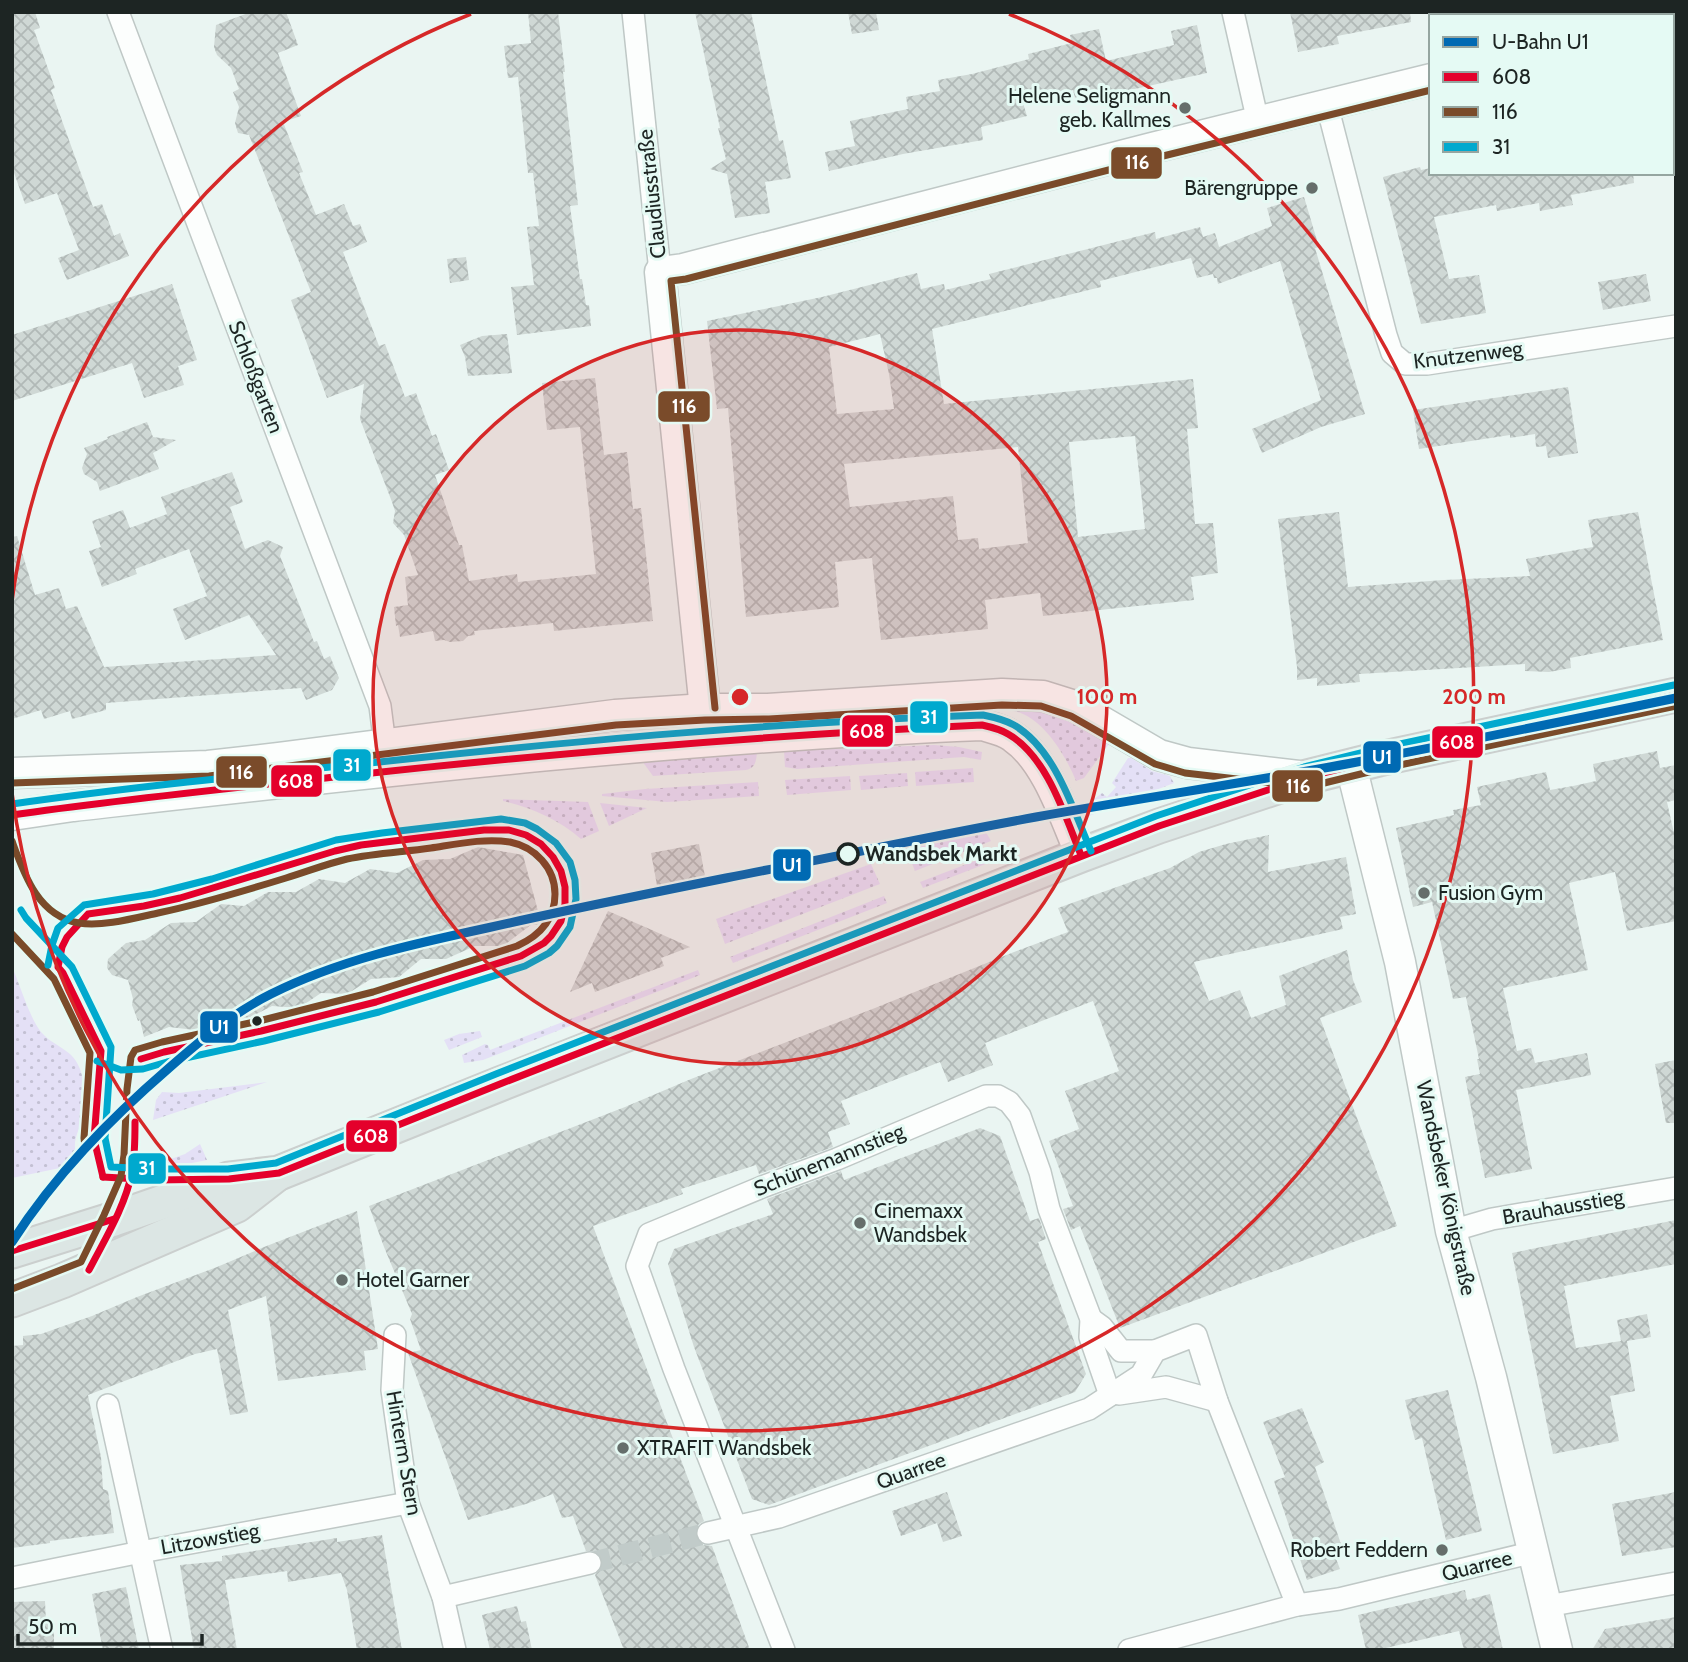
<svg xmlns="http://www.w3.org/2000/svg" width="1688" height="1662" font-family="Cabin,sans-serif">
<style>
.grass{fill:url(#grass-dots)}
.building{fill:url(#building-cross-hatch);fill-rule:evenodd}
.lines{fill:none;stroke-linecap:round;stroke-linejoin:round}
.street-tunnel{stroke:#c1cbc9;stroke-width:21;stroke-dasharray:21 10;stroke-linecap:butt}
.street-casing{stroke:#bfc8c6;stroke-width:24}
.secondary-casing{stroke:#bfc8c6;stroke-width:33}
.primary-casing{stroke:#cbcfce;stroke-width:37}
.street{stroke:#fcfefd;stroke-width:21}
.secondary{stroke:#fcfefd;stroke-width:30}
.primary{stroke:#dce6e4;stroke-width:33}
.bus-1-casing{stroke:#e5faf4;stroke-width:12}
.bus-2-casing{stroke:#e5faf4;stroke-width:12}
.bus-3-casing{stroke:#e5faf4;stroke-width:12}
.bus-1{stroke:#e4002b;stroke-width:7}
.bus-2{stroke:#7a4b2a;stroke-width:7}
.bus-3{stroke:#00a9ce;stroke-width:7}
.metro-1-casing{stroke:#e5faf4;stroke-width:14}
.metro-1{stroke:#006ab3;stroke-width:9}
.ring{fill:none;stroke:#d62828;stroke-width:3.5}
.poi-dot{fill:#656e6b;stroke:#e5faf4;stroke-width:2.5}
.stop-dot{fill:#e5faf4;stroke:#1d2523;stroke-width:3.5}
.bus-dot{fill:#1d2523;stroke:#e5faf4;stroke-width:2.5}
.labels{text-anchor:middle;stroke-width:6;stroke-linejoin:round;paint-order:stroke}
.poi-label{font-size:21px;fill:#1d2523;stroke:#e5faf4;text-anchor:start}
.street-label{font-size:21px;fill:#1d2523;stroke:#e5faf4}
.stop-label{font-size:21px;font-weight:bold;fill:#1d2523;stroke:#e5faf4;text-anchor:start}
.centre{fill:#d62828;stroke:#e5faf4;stroke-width:3.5}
.ring-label{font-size:21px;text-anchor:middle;font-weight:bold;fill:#d62828;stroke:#e5faf4;stroke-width:6;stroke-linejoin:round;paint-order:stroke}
.line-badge{stroke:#e5faf4;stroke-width:2.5}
.badge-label{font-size:19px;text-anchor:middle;font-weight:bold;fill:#fff}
</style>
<defs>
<pattern id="grass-dots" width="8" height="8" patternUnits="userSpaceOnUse" patternTransform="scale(1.75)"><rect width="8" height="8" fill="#e4e0f6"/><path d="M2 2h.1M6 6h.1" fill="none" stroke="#c3c0d3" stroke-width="1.8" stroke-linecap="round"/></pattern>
<pattern id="building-cross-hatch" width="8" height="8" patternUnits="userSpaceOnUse" patternTransform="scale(1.75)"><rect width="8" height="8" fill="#cfd8d5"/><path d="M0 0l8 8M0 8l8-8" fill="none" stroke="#b1b9b7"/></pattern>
</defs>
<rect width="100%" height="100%" fill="#eaf5f2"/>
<!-- grass -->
<g class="grass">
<path d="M1015 708C1024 709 1034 710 1043 712 1067 717 1088 731 1109 744L1084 778 1076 781C1066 756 1043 717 1014 711L1013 709Z"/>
<path d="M934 745 959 747 982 752 981 760 964 757 797 769 785 767 784 751Z"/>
<path d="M757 753C756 762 755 768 746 770L653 776 642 761Z"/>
<path d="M1128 758H1131L1152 771 1170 776 1174 783 1089 816 1086 805 1102 793 1107 797 1116 787 1112 783Z"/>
<path d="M973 768 974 782 916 786 915 772Z"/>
<path d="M907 773 908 786 861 790 859 776Z"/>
<path d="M850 776 851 790 787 795 785 780Z"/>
<path d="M758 782 759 796 667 802 602 796V794L645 789Z"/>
<path d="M503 799 588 802 599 831 581 839C558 819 532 808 503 801Z"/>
<path d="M600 803 647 808 609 826Z"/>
<path d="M982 825 991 841 915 871 907 851Z"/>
<path d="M993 854 996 860 923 888 920 882Z"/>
<path d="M871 864 880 884 725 944 716 919Z"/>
<path d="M884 896 887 903 733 963 730 957Z"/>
<path d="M12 967C20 984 29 1017 41 1032 58 1051 76 1047 83 1079 86 1091 87 1106 83 1118 76 1138 71 1142 79 1164L12 1178Z"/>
<path d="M698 970 700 975 483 1060 464 1063 462 1055 485 1044 488 1045 490 1050Z"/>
<path d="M480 1031 482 1037 449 1050 444 1040 459 1034Z"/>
<path d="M267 1082 153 1120 156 1100 162 1092 179 1093Z"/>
<path d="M200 1144 207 1160 157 1170 155 1167 157 1164 185 1154Z"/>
</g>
<!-- building -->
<g class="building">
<path d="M12 12H35L40 28 34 30 55 88 51 90 93 207 102 204 114 236 120 233 129 256 67 280 58 258 79 250 57 193 25 204 12 167Z"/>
<path d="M251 12H286L298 45 278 53 301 116 283 122 303 172 299 173 316 215 344 204 353 226 360 224 367 242 343 252 379 346 385 344 405 397 416 393 432 436 436 434 449 470 435 475 459 545H462L469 581 517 574 518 582 596 574 580 427 547 430 542 383 595 378 604 455 627 452 633 509 641 508 653 621 554 631 553 623 474 631 475 635 468 636 463 641 450 642 444 640 435 641 433 631 400 637 398 625 396 626 394 607 408 605 405 577 418 575 404 535 393 523 395 511 392 502 360 419 364 384 327 398 291 300 311 292 249 135 238 133 235 123 239 107 233 92 239 89 231 68 217 55 214 47 216 25Z"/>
<path d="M528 12H558L565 72H563L578 205 570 206 580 279H582L586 305H589L591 326 517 335 511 287 534 285 527 227 539 226 533 173H528L518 77 508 78 504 46 531 43Z"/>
<path d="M695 12H751L779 141 783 140 791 178 765 182 770 213 735 218 727 174 710 169 726 159 718 128H720Z"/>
<path d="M848 12H876L879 30 852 34Z"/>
<path d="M1290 12H1410L1411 22 1337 36 1339 44 1298 52Z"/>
<path d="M1197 25 1207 73 1076 102 1073 90 1023 103 1027 116 981 127 983 140 903 154 829 171 825 152 855 146 850 121 908 109 906 97 940 91 938 80 972 74 1029 59 1028 54 1072 43 1070 35 1099 29 1106 61 1174 45 1171 31Z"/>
<path d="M1420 167 1421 170 1431 168V173H1633L1634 183 1571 195 1573 205 1540 211 1539 203 1497 211 1496 205 1434 217 1449 279 1479 275 1486 313 1421 324 1383 177Z"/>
<path d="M1304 197 1319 247 1315 248 1365 414 1321 427 1262 453 1252 429 1321 400 1280 261 1218 284 1217 278H1214L1213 274 1197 278 1191 258 1100 281 1101 287 932 329 944 404 1193 379 1198 428 1187 429 1195 524 1213 523 1218 573 1191 577 1194 600 1043 616 1040 593 985 600 988 629 881 640 872 558 835 562 839 607 746 617 728 408 717 409 707 321 822 297 917 273 921 289 944 284 945 290 991 279 989 274 1155 232 1156 239 1200 227 1203 237 1215 233 1219 247 1272 226 1267 208ZM880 334 889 374 894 409 837 414 829 347ZM1135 436 1145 529 1078 537 1069 442ZM1018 447 1028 543 979 549 978 538 958 540 953 496 850 507 844 464Z"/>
<path d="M466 257 469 280 450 283 447 259Z"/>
<path d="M1646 274 1651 301 1603 310 1598 282Z"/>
<path d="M172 284 197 360 178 366 184 385 144 398 132 363 12 401V335Z"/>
<path d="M507 334 512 373 468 376 465 357 460 345 482 336Z"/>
<path d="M1568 387 1578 453 1548 458 1546 446 1536 447 1535 434 1510 438V435L1419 449 1413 410Z"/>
<path d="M147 422 153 437 176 440 153 453 159 469 100 491 97 482 84 474 82 468 87 454 84 448 108 439 107 437Z"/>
<path d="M232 472 243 502 230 507 245 549 268 540 283 547 280 556 314 642 317 641 324 659 330 656 339 678 332 690 306 700 301 688 106 703V710L72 719 70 711 44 719 41 710 12 719V537L17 536 35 595 59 588 66 609 77 606 104 667 276 655 249 615 185 640 173 609 207 596 189 549 135 569 137 574 102 587 89 551 101 547 92 521 123 510 130 528 167 514 161 497Z"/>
<path d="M1339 512 1348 587 1444 580 1530 576 1526 559 1593 547 1588 520 1638 512 1663 640 1570 658 1571 668 1549 672 1525 671V664L1359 674 1360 682 1317 686V678L1297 680V667L1278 519Z"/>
<path d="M1657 751 1660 768 1676 765V800L1667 802 1676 842V921L1627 931 1615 872 1569 883 1588 970 1503 988 1517 1051 1531 1048 1535 1063 1587 1053 1591 1075 1516 1090 1532 1169 1485 1178 1465 1077 1480 1074 1477 1059H1479L1466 997 1453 999 1432 902 1413 907 1396 828 1454 815 1453 810 1481 805 1477 787 1546 772 1550 790 1573 786 1596 781 1593 764Z"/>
<path d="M1269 835 1268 872 1346 857 1356 914 1340 917 1343 929 1194 962 1209 1001 1240 990 1251 1018 1286 1005 1279 976 1347 950 1353 980 1362 1002 1320 1018 1397 1226 1120 1328 1080 1226 1071 1230 1063 1209 1073 1206 1049 1141 1079 1129 1065 1091 1119 1071 1093 1001 985 1043 993 1065 948 1082 940 1062 841 1101 850 1124 828 1132 833 1147 759 1174 756 1165 681 1189 683 1194 593 1226 704 1521 699 1524 696 1528 695 1537 698 1541 703 1545 712 1546 750 1650H624L595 1575 602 1567 603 1559 600 1555 594 1551H586L573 1516 562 1518 553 1494 526 1504 468 1520 408 1353 421 1350 410 1319 412 1314 384 1247 369 1206 625 1107 691 1079 875 1008 1014 952 1068 932 1058 908 1170 868 1199 852 1226 844Z"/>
<path d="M699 844 707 887 659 896 651 853Z"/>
<path d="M478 847 523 855 542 926 532 924 503 946H475L446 959H421L399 977 371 979 347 994 321 993 299 1008 272 1006 245 1020 222 1018 195 1030 169 1027 144 1037 140 1020 138 1021 132 1005 133 999 128 980 112 975 107 968 108 959 126 943 145 940 171 923 196 922 221 904 244 906 268 892H296L319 879 345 883 370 869 397 873 423 860 450 859Z"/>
<path d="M608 911 645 927 690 947 661 958 664 966 595 992 592 983 570 992Z"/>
<path d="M1676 1060V1123H1666L1655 1064Z"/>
<path d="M980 1128 1000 1136 1030 1221 1039 1218 1046 1239 1038 1242 1086 1374 1075 1392 769 1505 752 1499 694 1347 668 1264 674 1249 773 1214 767 1199 841 1171 844 1180Z"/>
<path d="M357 1211 378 1349 364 1351 366 1370 278 1381 266 1296 228 1310 248 1412 230 1415 217 1349 195 1354 88 1395 101 1457 103 1489 108 1491 114 1533 50 1541V1543L12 1548V1346L23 1345V1336L41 1334 92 1316 137 1297 217 1267 264 1247Z"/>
<path d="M1676 1220V1264L1564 1286 1576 1348 1621 1341 1617 1320 1647 1314 1651 1337 1627 1341 1635 1391 1610 1396 1619 1441 1553 1454 1512 1253Z"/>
<path d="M1448 1390 1482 1531 1446 1540 1422 1438 1415 1440 1405 1400Z"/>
<path d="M1302 1408 1324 1462 1315 1467 1344 1553 1335 1556 1340 1569 1307 1580 1274 1481 1285 1477 1263 1422Z"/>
<path d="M947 1492 962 1536 943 1542 937 1523 901 1536 892 1511Z"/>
<path d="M1676 1492V1547L1622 1556 1612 1504Z"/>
<path d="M382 1535 402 1650H357L347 1590 341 1573 288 1582 287 1571 225 1580 237 1650H194L180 1565 222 1561V1556L286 1546 337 1538V1542Z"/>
<path d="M126 1587 139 1650H103L92 1594Z"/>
<path d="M1465 1590 1467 1600 1490 1594 1503 1650H1464L1459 1631 1377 1650H1366L1358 1615Z"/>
<path d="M45 1601 46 1623 54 1622V1650H12V1602Z"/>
<path d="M517 1606 521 1622 526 1621 532 1650H490L482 1615Z"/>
<path d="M1676 1617V1650H1592L1605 1629Z"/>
</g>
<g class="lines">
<!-- street-tunnel -->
<path class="street-tunnel" d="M590 1563 708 1533"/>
<defs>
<g id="street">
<path d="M118 12 380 706 385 745"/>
<path d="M633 12 660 272"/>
<path d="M1233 12 1258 122"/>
<path d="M1327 105 1386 335 1392 353 1405 364H1427L1676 326"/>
<path d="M1451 1231 1492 1219 1676 1188"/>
<path d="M1091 1319 1102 1327 1121 1351H1155"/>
<path d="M395 1335 392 1390 408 1503 443 1597 455 1650"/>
<path d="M1119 1394 1166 1387 1217 1401"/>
<path d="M108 1405 162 1650"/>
<path d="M708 1533 779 1517 1089 1409 1141 1375 1155 1351 1196 1335 1217 1401 1297 1605"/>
<path d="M12 1578 141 1552 408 1503"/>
<path d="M443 1597 590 1563"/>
<path d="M1547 1606 1676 1583"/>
<path d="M784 1650 674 1369 637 1266 649 1234 762 1187 837 1159 986 1096H998L1009 1102 1020 1116 1040 1172 1049 1209 1091 1319 1090 1337 1110 1395"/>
<path d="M1129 1650 1297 1605 1339 1599 1534 1552"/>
</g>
<g id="secondary">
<path d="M1672 19 1676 18"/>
<path d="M705 709 660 272 683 269 1152 148 1431 79"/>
<path d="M1351 766 1400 962 1451 1231 1491 1377 1557 1650"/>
<path d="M12 773 208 766 279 758 615 715 705 709H768L1002 694 1043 696 1075 706 1159 755 1188 763 1307 777"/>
<path d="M12 815 73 806C375 772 678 737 982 725 992 728 1004 730 1013 737 1047 760 1065 818 1081 855"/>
</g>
<g id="primary">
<path d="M12 1251 114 1219 229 1179 279 1173 500 1084 1081 855 1159 826 1307 777 1379 759 1676 695"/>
<path d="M12 1300 62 1281 237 1205 277 1174"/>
</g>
</defs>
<!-- street casing -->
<use href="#street" class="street-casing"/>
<!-- secondary casing -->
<use href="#secondary" class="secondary-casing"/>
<!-- primary casing -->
<use href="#primary" class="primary-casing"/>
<!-- street -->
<use href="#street" class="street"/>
<!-- secondary -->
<use href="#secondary" class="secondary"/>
<!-- primary -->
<use href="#primary" class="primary"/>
<defs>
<g id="bus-1">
<path d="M12 815C122 799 233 788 344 776 556 753 769 735 982 725 991 727 1000 729 1008 734 1047 756 1065 816 1081 855"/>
<path d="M103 1177 156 1180 229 1179 279 1173 500 1084 1159 826 1307 777 1379 759 1676 695"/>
<path d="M103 1177 94 1139 101 1051 63 973 58 967 62 947 67 937 88 914 144 906 180 898 335 851 361 845 484 830H509L526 835 541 844 553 857 561 871 565 887V904L561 921 551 936 544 943 521 956 376 1002 261 1031 164 1052 141 1059"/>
<path d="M12 1251 114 1219"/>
<path d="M89 1270C105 1239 125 1207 132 1172 135 1156 135 1139 135 1122"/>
</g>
<g id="bus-2">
<path d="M715 708 671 281 686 279 1155 158 1431 90"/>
<path d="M12 783 209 776 616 725 705 720 769 719 1002 705 1041 706 1071 716 1155 764 1185 773 1308 787 1381 769 1676 706"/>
<path d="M12 841C24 874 38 916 79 923 102 927 135 918 158 913 201 904 244 891 286 878 306 872 326 864 347 859 375 853 403 852 431 848 457 844 484 838 510 842 535 847 555 868 555 894 555 920 539 936 517 946L373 992 259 1021 162 1042 135 1050 131 1057 127 1089 124 1155 121 1176 104 1215 81 1262 12 1289"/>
<path d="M12 934 54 979 90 1053 84 1138 85 1147"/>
</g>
<g id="bus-3">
<path d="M12 804C131 787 251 775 370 763 574 741 778 722 983 715 993 717 1005 720 1014 725 1055 749 1073 809 1091 851"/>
<path d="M21 910 26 918 72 967 111 1047 105 1138 111 1167 156 1169H228L276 1163 496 1074 1156 816 1304 767 1377 749 1674 685"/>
<path d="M48 965 52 945 58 928 84 905 153 894 212 879 336 840 382 833 501 819 525 823 537 829 556 843 570 862 575 880 576 899 570 927 557 946 549 953 525 966 379 1012 264 1041 167 1062 143 1069 121 1070 97 1061"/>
</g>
</defs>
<!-- bus-1 casing -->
<use href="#bus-1" class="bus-1-casing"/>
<!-- bus-2 casing -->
<use href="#bus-2" class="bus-2-casing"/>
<!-- bus-3 casing -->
<use href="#bus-3" class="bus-3-casing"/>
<!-- bus-1 -->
<use href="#bus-1" class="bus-1"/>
<!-- bus-2 -->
<use href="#bus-2" class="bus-2"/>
<!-- bus-3 -->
<use href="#bus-3" class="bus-3"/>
<defs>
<path id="metro-1" d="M12 1242C55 1175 109 1120 169 1068 201 1040 233 1013 271 994 339 960 413 944 487 928 566 910 646 894 726 878 829 858 932 836 1036 817 1143 798 1250 782 1357 762 1463 742 1570 720 1676 698"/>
</defs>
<!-- metro-1 casing -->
<use href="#metro-1" class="metro-1-casing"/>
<!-- metro-1 -->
<use href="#metro-1" class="metro-1"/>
</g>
<!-- distance rings -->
<circle cx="740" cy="697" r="367" fill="#d62828" fill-opacity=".12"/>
<g class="ring">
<circle cx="740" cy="697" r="367"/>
<path d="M12 601A734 734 0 0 1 471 14M1009 14A734 734 0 1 1 12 793"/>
</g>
<!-- markers -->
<g class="poi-dot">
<circle cx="1185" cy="108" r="7"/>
<circle cx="1312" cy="188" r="7"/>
<circle cx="1424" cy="893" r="7"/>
<circle cx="860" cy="1223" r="7"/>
<circle cx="342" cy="1280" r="7"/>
<circle cx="623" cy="1448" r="7"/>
<circle cx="1442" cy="1550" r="7"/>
</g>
<circle class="stop-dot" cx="848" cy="854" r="10"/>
<circle class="bus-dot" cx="257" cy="1021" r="6"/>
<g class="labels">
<!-- poi labels -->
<g class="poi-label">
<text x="1171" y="103" text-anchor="end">Helene Seligmann<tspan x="1171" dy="24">geb. Kallmes</tspan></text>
<text x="1298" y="195" text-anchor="end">Bärengruppe</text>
<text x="1438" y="900">Fusion Gym</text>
<text x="874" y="1218">Cinemaxx<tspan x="874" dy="24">Wandsbek</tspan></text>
<text x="356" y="1287">Hotel Garner</text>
<text x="637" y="1455">XTRAFIT Wandsbek</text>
<text x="1428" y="1557" text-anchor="end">Robert Feddern</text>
</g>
<!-- street labels -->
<g class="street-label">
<text transform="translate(652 194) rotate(-96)" y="7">Claudiusstraße</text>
<text transform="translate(1468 355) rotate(-7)" y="7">Knutzenweg</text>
<text transform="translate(256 377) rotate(69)" y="7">Schloßgarten</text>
<text transform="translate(829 1160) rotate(-22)" y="7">Schünemannstieg</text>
<text transform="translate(1446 1188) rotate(78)" y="7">Wandsbeker Königstraße</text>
<text transform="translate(1563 1207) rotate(-10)" y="7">Brauhausstieg</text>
<text transform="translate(404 1453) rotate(80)" y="7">Hinterm Stern</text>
<text transform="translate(911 1471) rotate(-20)" y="7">Quarree</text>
<text transform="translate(210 1539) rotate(-10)" y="7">Litzowstieg</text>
<text transform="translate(1477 1566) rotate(-14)" y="7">Quarree</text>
</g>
<!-- stop labels -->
<g class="stop-label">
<text x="865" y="861">Wandsbek Markt</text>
</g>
</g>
<circle cx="740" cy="697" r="10" class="centre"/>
<g class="ring-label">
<text x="1107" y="704">100 m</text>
<text x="1474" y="704">200 m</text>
</g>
<g class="line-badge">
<rect x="1110" y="146" width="53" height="34" rx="7" fill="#7a4b2a"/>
<rect x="657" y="390" width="54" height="33" rx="7" fill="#7a4b2a"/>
<rect x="909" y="700" width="40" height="34" rx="7" fill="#00a9ce"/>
<rect x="841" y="714" width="53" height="34" rx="7" fill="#e4002b"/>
<rect x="1431" y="725" width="53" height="34" rx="7" fill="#e4002b"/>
<rect x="1362" y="740" width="40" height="34" rx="7" fill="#006ab3"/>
<rect x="332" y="748" width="40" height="34" rx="7" fill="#00a9ce"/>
<rect x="215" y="755" width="53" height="34" rx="7" fill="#7a4b2a"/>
<rect x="270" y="764" width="53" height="34" rx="7" fill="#e4002b"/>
<rect x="1271" y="769" width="53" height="34" rx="7" fill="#7a4b2a"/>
<rect x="772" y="848" width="40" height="34" rx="7" fill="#006ab3"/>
<rect x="199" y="1010" width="40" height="34" rx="7" fill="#006ab3"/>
<rect x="345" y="1119" width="53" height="34" rx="7" fill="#e4002b"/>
<rect x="127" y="1152" width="40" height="33" rx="7" fill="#00a9ce"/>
</g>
<g class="badge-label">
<text x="1137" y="169">116</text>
<text x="684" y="413">116</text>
<text x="929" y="724">31</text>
<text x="867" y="738">608</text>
<text x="1457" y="749">608</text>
<text x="1382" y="764">U1</text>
<text x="352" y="772">31</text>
<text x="241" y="779">116</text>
<text x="296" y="788">608</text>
<text x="1298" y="793">116</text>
<text x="792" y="872">U1</text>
<text x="219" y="1034">U1</text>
<text x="371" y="1143">608</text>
<text x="147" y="1175">31</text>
</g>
<!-- border -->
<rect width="1688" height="1662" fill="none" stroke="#1d2523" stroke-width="28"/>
<!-- legend -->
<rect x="1429" y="14" width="245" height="161" fill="#e5faf4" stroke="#95a5a0" stroke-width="2"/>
<rect x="1443" y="37" width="35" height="10" fill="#006ab3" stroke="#95a5a0" stroke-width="2"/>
<text x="1492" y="49" font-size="21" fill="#1d2523">U-Bahn U1</text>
<rect x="1443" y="72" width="35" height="10" fill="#e4002b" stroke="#95a5a0" stroke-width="2"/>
<text x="1492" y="84" font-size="21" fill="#1d2523">608</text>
<rect x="1443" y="107" width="35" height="10" fill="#7a4b2a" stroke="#95a5a0" stroke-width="2"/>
<text x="1492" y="119" font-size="21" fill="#1d2523">116</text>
<rect x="1443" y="142" width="35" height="10" fill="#00a9ce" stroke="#95a5a0" stroke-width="2"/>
<text x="1492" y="154" font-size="21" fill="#1d2523">31</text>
<!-- scale -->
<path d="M18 1634v10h184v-10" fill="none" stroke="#1d2523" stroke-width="3.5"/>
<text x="28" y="1634" font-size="21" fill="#1d2523" stroke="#e5faf4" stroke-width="5" paint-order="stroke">50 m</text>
</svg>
